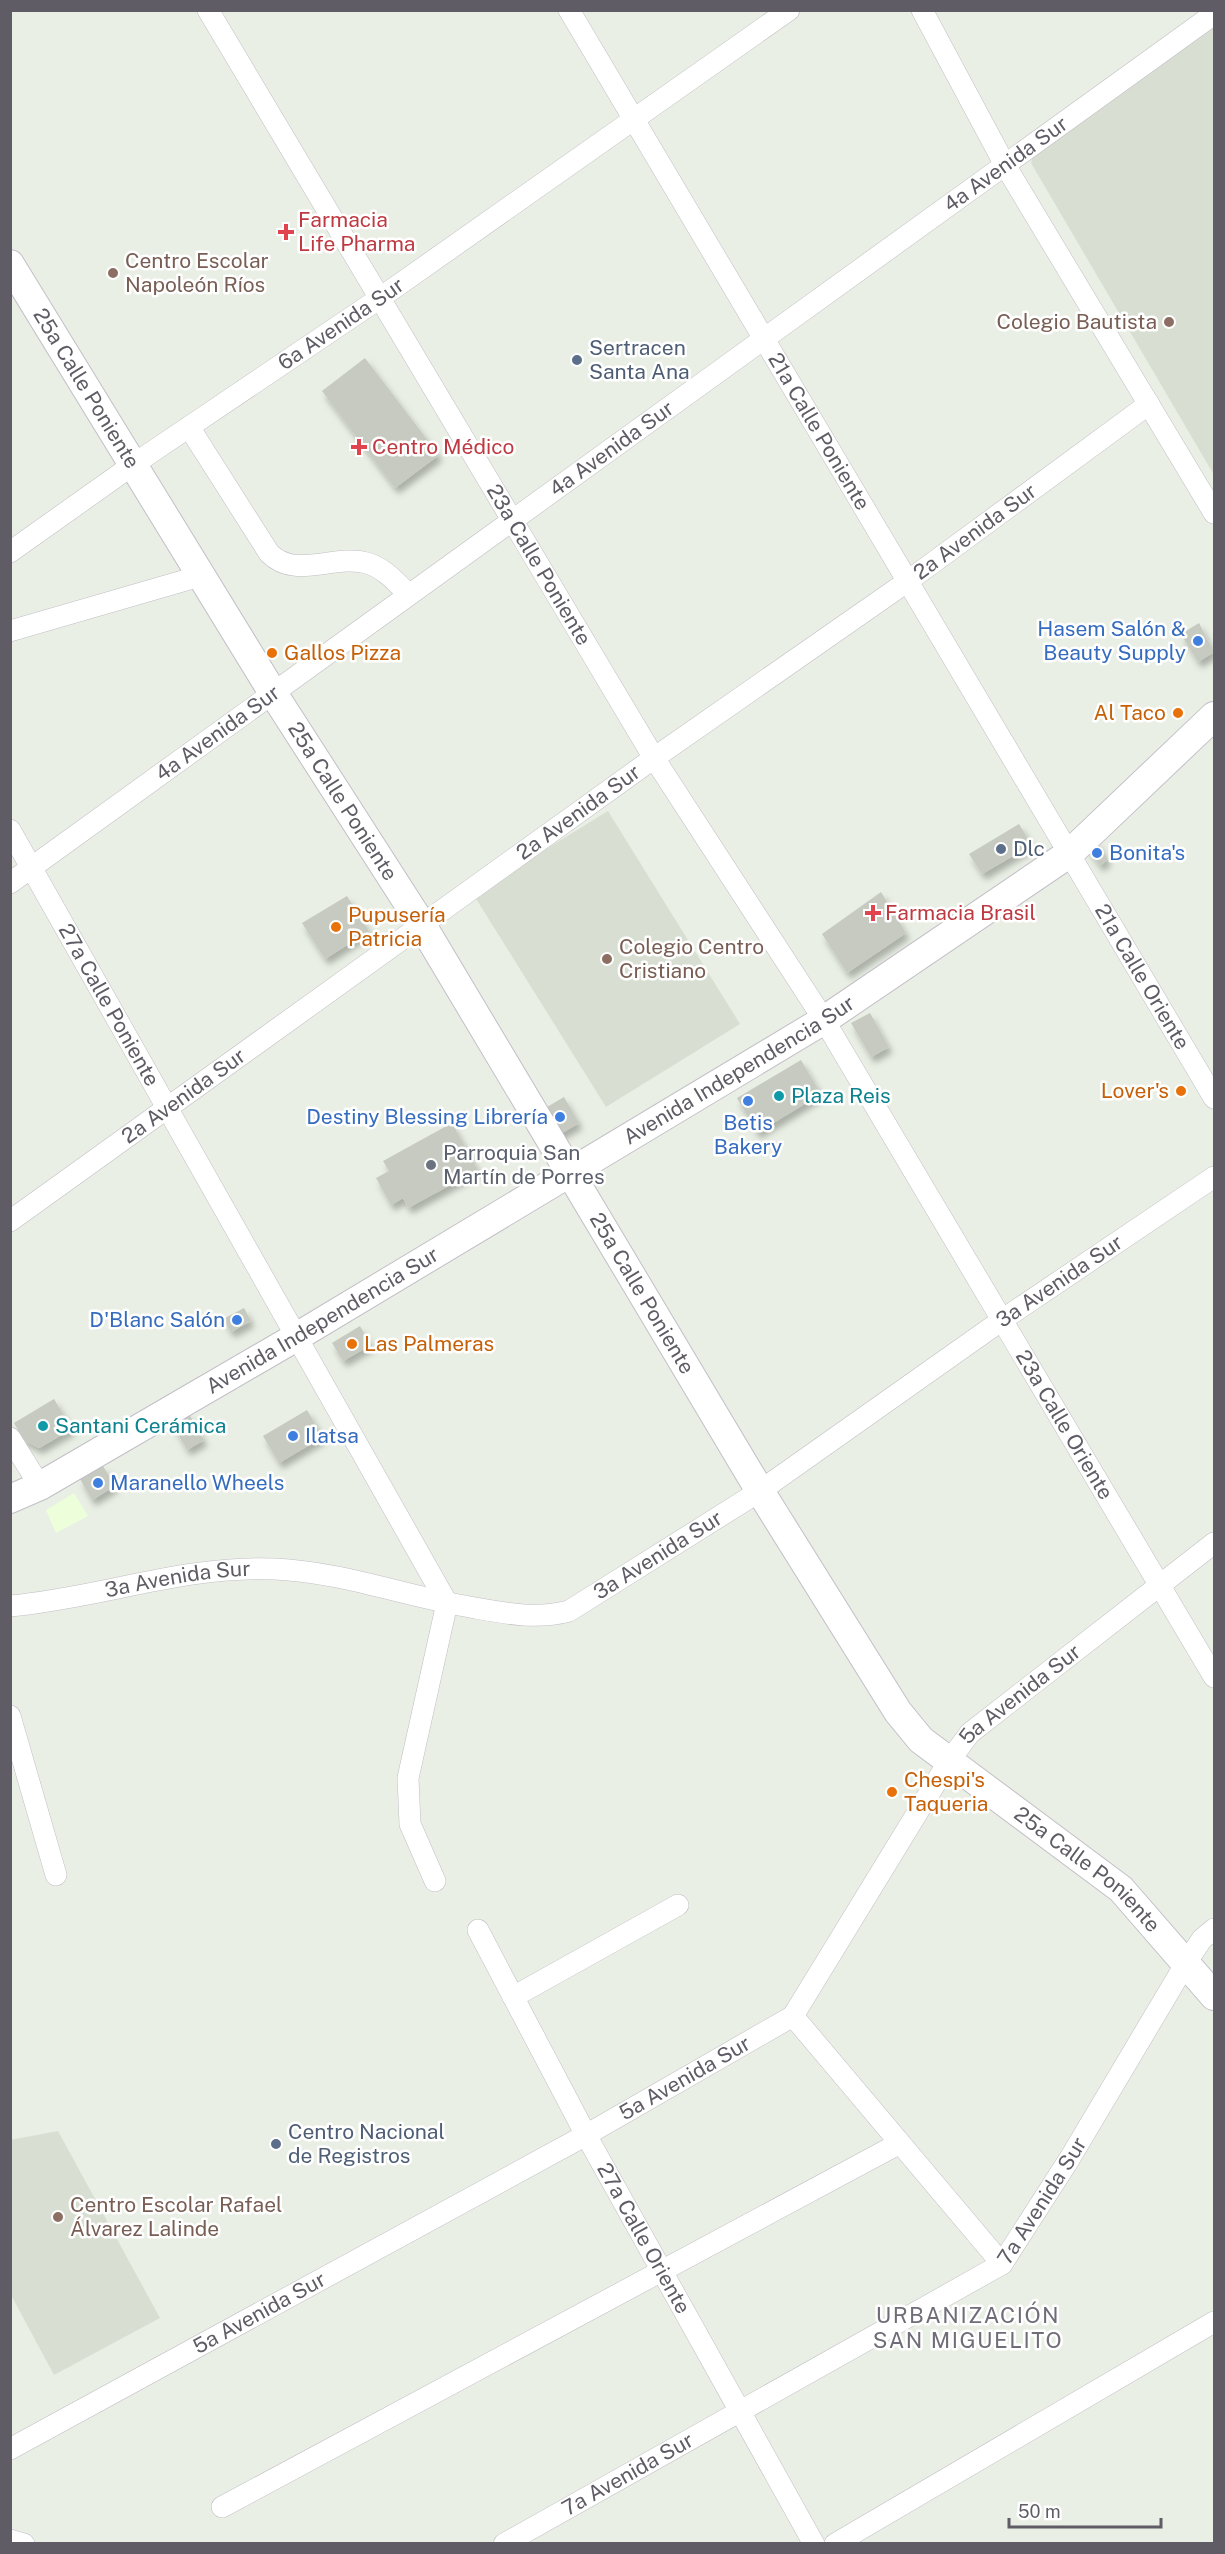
<svg xmlns="http://www.w3.org/2000/svg" width="1225" height="2554" font-family="'Public Sans',sans-serif">
<style>
.commercial{fill:#ecffda}
.education{fill:#d8dfd2}
.building{fill:#c6cac0;filter:url(#shadow)}
.lines{fill:none;stroke-linecap:round;stroke-linejoin:round}
.street-casing{stroke:#c1bec6;stroke-width:22}
.secondary-casing{stroke:#c2bfc8;stroke-width:30}
.street{stroke:#fff;stroke-width:21}
.secondary{stroke:#fff;stroke-width:28}
.health-dot{fill:#e0444e;stroke:#fff;stroke-width:2}
.education-dot{fill:#8d6e63;stroke:#fff;stroke-width:2}
.service-dot{fill:#5c6f8a;stroke:#fff;stroke-width:2}
.shop-dot{fill:#3f7fe0;stroke:#fff;stroke-width:2}
.food-dot{fill:#e8710a;stroke:#fff;stroke-width:2}
.culture-dot{fill:#0f9aa8;stroke:#fff;stroke-width:2}
.worship-dot{fill:#6b7280;stroke:#fff;stroke-width:2}
.labels{text-anchor:middle;stroke-width:5;stroke-linejoin:round;paint-order:stroke}
.street-label{font-size:21px;fill:#5f5c65;stroke:#fff}
.health-label{font-size:21px;fill:#be3a42;stroke:#fff;text-anchor:start}
.education-label{font-size:21px;fill:#785e54;stroke:#fff;text-anchor:start}
.service-label{font-size:21px;fill:#4e5e75;stroke:#fff;text-anchor:start}
.shop-label{font-size:21px;fill:#366cbe;stroke:#fff;text-anchor:end}
.food-label{font-size:21px;fill:#c56008;stroke:#fff;text-anchor:start}
.culture-label{font-size:21px;fill:#0d838f;stroke:#fff;text-anchor:start}
.worship-label{font-size:21px;fill:#5b616d;stroke:#fff;text-anchor:start}
.neighbourhood-label{font-size:22px;letter-spacing:1.5px;fill:#706d78;stroke:#fff}
</style>
<defs>
<filter id="shadow"><feDropShadow dx="3.5" dy="6" stdDeviation="3" flood-color="#0004"/></filter>
</defs>
<rect width="100%" height="100%" fill="#e9efe4"/>
<!-- commercial -->
<path class="commercial" d="M74 1493 88 1516 56 1533 46 1510Z"/>
<!-- education -->
<g class="education">
<path d="M1214 20V475L1031 163 1033 155Z"/>
<path d="M608 811 740 1024 606 1107 473 894Z"/>
<path d="M58 2131 160 2318 54 2375 11 2295 10 2140Z"/>
</g>
<!-- building -->
<g class="building">
<path d="M365 358 439 455 395 488 322 391Z"/>
<path d="M1199 623 1214 652 1198 662 1181 634Z"/>
<path d="M1019 824 1032 845 982 874 969 854Z"/>
<path d="M1095 840 1108 859 1100 866 1086 846Z"/>
<path d="M881 892 906 933 847 973 822 934Z"/>
<path d="M347 896 369 931 325 959 302 923Z"/>
<path d="M870 1013 889 1047 871 1057 851 1023Z"/>
<path d="M801 1060 821 1094 757 1133 737 1098Z"/>
<path d="M564 1097 579 1123 557 1136 542 1110Z"/>
<path d="M452 1123 478 1170 408 1208 403 1198 391 1205 376 1178 389 1171 383 1161Z"/>
<path d="M244 1308 251 1321 231 1332 223 1319Z"/>
<path d="M360 1326 371 1345 343 1361 332 1343Z"/>
<path d="M54 1399 72 1429 39 1448 24 1440 14 1423Z"/>
<path d="M307 1410 323 1437 279 1463 263 1436Z"/>
<path d="M189 1414 204 1440 187 1450 172 1423Z"/>
<path d="M103 1466 115 1486 92 1500 80 1479Z"/>
</g>
<g class="lines">
<defs>
<g id="street">
<path id="s1" d="M208 10 654 758 824 1020 1214 1677"/>
<path id="s2" d="M569 10 1214 1098"/>
<path d="M922 10 1005 165 1214 513"/>
<path d="M189 427 269 553C295 580 334 554 367 563 384 568 396 582 408 594"/>
<path id="s3" d="M10 552 134 464 380 298 789 10"/>
<path d="M10 631 200 576"/>
<path id="s4" d="M10 830 447 1603 408 1778 410 1824 435 1881"/>
<path id="s5" d="M10 883 1214 14"/>
<path id="s6" d="M10 1221 654 758 908 581 1149 404"/>
<path d="M10 1438 40 1486"/>
<path id="s7" d="M10 1606C99 1598 185 1565 275 1569 341 1572 405 1596 470 1607 504 1613 535 1620 569 1611L760 1491 1002 1320 1214 1177"/>
<path d="M10 1716 56 1875"/>
<path id="s8" d="M478 1930 586 2135 814 2544"/>
<path d="M513 1997 678 1905"/>
<path d="M793 2016 1002 2264"/>
<path id="s9" d="M10 2449 586 2135 793 2016 949 1761 970 1733 1214 1543"/>
<path d="M222 2507 900 2143"/>
<path d="M10 2540 24 2544"/>
<path id="s10" d="M504 2544 1002 2264 1070 2158 1186 1963 1202 1939 1214 1929"/>
<path d="M835 2544 1214 2322"/>
</g>
<g id="secondary">
<path id="s11" d="M10 264 273 693 422 925 760 1491 898 1712 921 1740 1121 1889 1214 1996"/>
<path id="s12" d="M10 1499 40 1486 298 1336 824 1020 1070 853 1214 716"/>
</g>
</defs>
<!-- street casing -->
<use href="#street" class="street-casing"/>
<!-- secondary casing -->
<use href="#secondary" class="secondary-casing"/>
<!-- street -->
<use href="#street" class="street"/>
<!-- secondary -->
<use href="#secondary" class="secondary"/>
</g>
<!-- markers -->
<g class="health-dot">
<path d="M283 223h6v6h6v6h-6v6h-6v-6h-6v-6h6z"/>
<path d="M356 438h6v6h6v6h-6v6h-6v-6h-6v-6h6z"/>
<path d="M870 904h6v6h6v6h-6v6h-6v-6h-6v-6h6z"/>
</g>
<g class="education-dot">
<circle cx="113" cy="273" r="6"/>
<circle cx="1169" cy="322" r="6"/>
<circle cx="607" cy="959" r="6"/>
<circle cx="58" cy="2217" r="6"/>
</g>
<g class="service-dot">
<circle cx="577" cy="360" r="6"/>
<circle cx="1001" cy="849" r="6"/>
<circle cx="276" cy="2144" r="6"/>
</g>
<g class="shop-dot">
<circle cx="1198" cy="641" r="6"/>
<circle cx="1097" cy="853" r="6"/>
<circle cx="748" cy="1101" r="6"/>
<circle cx="560" cy="1117" r="6"/>
<circle cx="237" cy="1320" r="6"/>
<circle cx="293" cy="1436" r="6"/>
<circle cx="98" cy="1483" r="6"/>
</g>
<g class="food-dot">
<circle cx="272" cy="653" r="6"/>
<circle cx="1178" cy="713" r="6"/>
<circle cx="336" cy="927" r="6"/>
<circle cx="1181" cy="1091" r="6"/>
<circle cx="352" cy="1344" r="6"/>
<circle cx="892" cy="1792" r="6"/>
</g>
<g class="culture-dot">
<circle cx="779" cy="1096" r="6"/>
<circle cx="43" cy="1426" r="6"/>
</g>
<circle class="worship-dot" cx="431" cy="1165" r="6"/>
<g class="labels">
<!-- street labels -->
<g class="street-label">
<text dy="7" stroke="none"><textPath href="#s5" startOffset="1228">4a Avenida Sur</textPath></text>
<text dy="7" stroke="none"><textPath href="#s3" startOffset="402">6a Avenida Sur</textPath></text>
<text dy="7" stroke="none"><textPath href="#s11" startOffset="146">25a Calle Poniente</textPath></text>
<text dy="7" stroke="none"><textPath href="#s2" startOffset="490">21a Calle Poniente</textPath></text>
<text dy="7" stroke="none"><textPath href="#s5" startOffset="742">4a Avenida Sur</textPath></text>
<text dy="7" stroke="none"><textPath href="#s6" startOffset="1186">2a Avenida Sur</textPath></text>
<text dy="7" stroke="none"><textPath href="#s1" startOffset="646">23a Calle Poniente</textPath></text>
<text dy="7" stroke="none"><textPath href="#s5" startOffset="256">4a Avenida Sur</textPath></text>
<text dy="7" stroke="none"><textPath href="#s11" startOffset="632">25a Calle Poniente</textPath></text>
<text dy="7" stroke="none"><textPath href="#s6" startOffset="700">2a Avenida Sur</textPath></text>
<text dy="7" stroke="none"><textPath href="#s2" startOffset="1124">21a Calle Oriente</textPath></text>
<text dy="7" stroke="none"><textPath href="#s4" startOffset="201">27a Calle Poniente</textPath></text>
<text dy="7" stroke="none"><textPath href="#s12" startOffset="846">Avenida Independencia Sur</textPath></text>
<text dy="7" stroke="none"><textPath href="#s6" startOffset="214">2a Avenida Sur</textPath></text>
<text dy="7" stroke="none"><textPath href="#s7" startOffset="1158">3a Avenida Sur</textPath></text>
<text dy="7" stroke="none"><textPath href="#s11" startOffset="1208">25a Calle Poniente</textPath></text>
<text dy="7" stroke="none"><textPath href="#s12" startOffset="360">Avenida Independencia Sur</textPath></text>
<text dy="7" stroke="none"><textPath href="#s1" startOffset="1654">23a Calle Oriente</textPath></text>
<text dy="7" stroke="none"><textPath href="#s7" startOffset="672">3a Avenida Sur</textPath></text>
<text dy="7" stroke="none"><textPath href="#s7" startOffset="170">3a Avenida Sur</textPath></text>
<text dy="7" stroke="none"><textPath href="#s9" startOffset="1292">5a Avenida Sur</textPath></text>
<text dy="7" stroke="none"><textPath href="#s11" startOffset="1946">25a Calle Poniente</textPath></text>
<text dy="7" stroke="none"><textPath href="#s9" startOffset="770">5a Avenida Sur</textPath></text>
<text dy="7" stroke="none"><textPath href="#s10" startOffset="646">7a Avenida Sur</textPath></text>
<text dy="7" stroke="none"><textPath href="#s8" startOffset="350">27a Calle Oriente</textPath></text>
<text dy="7" stroke="none"><textPath href="#s9" startOffset="284">5a Avenida Sur</textPath></text>
<text dy="7" stroke="none"><textPath href="#s10" startOffset="142">7a Avenida Sur</textPath></text>
</g>
<!-- health labels -->
<g class="health-label">
<text x="298" y="227">Farmacia<tspan x="298" dy="24">Life Pharma</tspan></text>
<text x="372" y="454">Centro Médico</text>
<text x="885" y="920">Farmacia Brasil</text>
</g>
<!-- education labels -->
<g class="education-label">
<text x="125" y="268">Centro Escolar<tspan x="125" dy="24">Napoleón Ríos</tspan></text>
<text x="1157" y="329" text-anchor="end">Colegio Bautista</text>
<text x="619" y="954">Colegio Centro<tspan x="619" dy="24">Cristiano</tspan></text>
<text x="70" y="2212">Centro Escolar Rafael<tspan x="70" dy="24">Álvarez Lalinde</tspan></text>
</g>
<!-- service labels -->
<g class="service-label">
<text x="589" y="355">Sertracen<tspan x="589" dy="24">Santa Ana</tspan></text>
<text x="1013" y="856">Dlc</text>
<text x="288" y="2139">Centro Nacional<tspan x="288" dy="24">de Registros</tspan></text>
</g>
<!-- shop labels -->
<g class="shop-label">
<text x="1186" y="636">Hasem Salón &amp;<tspan x="1186" dy="24">Beauty Supply</tspan></text>
<text x="1109" y="860" text-anchor="start">Bonita's</text>
<text x="548" y="1124">Destiny Blessing Librería</text>
<text x="748" y="1130" text-anchor="middle">Betis<tspan x="748" dy="24">Bakery</tspan></text>
<text x="225" y="1327">D'Blanc Salón</text>
<text x="305" y="1443" text-anchor="start">Ilatsa</text>
<text x="110" y="1490" text-anchor="start">Maranello Wheels</text>
</g>
<!-- food labels -->
<g class="food-label">
<text x="284" y="660">Gallos Pizza</text>
<text x="1166" y="720" text-anchor="end">Al Taco</text>
<text x="348" y="922">Pupusería<tspan x="348" dy="24">Patricia</tspan></text>
<text x="1169" y="1098" text-anchor="end">Lover's</text>
<text x="364" y="1351">Las Palmeras</text>
<text x="904" y="1787">Chespi's<tspan x="904" dy="24">Taqueria</tspan></text>
</g>
<!-- culture labels -->
<g class="culture-label">
<text x="791" y="1103">Plaza Reis</text>
<text x="55" y="1433">Santani Cerámica</text>
</g>
<!-- worship labels -->
<g class="worship-label">
<text x="443" y="1160">Parroquia San<tspan x="443" dy="24">Martín de Porres</tspan></text>
</g>
<!-- neighbourhood labels -->
<g class="neighbourhood-label">
<text x="968" y="2323">URBANIZACIÓN<tspan x="968" dy="25">SAN MIGUELITO</tspan></text>
</g>
</g>
<!-- border -->
<rect width="1225" height="2554" fill="none" stroke="#5f5c65" stroke-width="24"/>
<!-- scale -->
<path d="M1009 2518v9h152v-9" fill="none" stroke="#5f5c65" stroke-width="3"/>
<text x="1018" y="2518" font-size="18" fill="#5f5c65" stroke="#ffffff" stroke-width="4.5" paint-order="stroke">50 m</text>
</svg>
